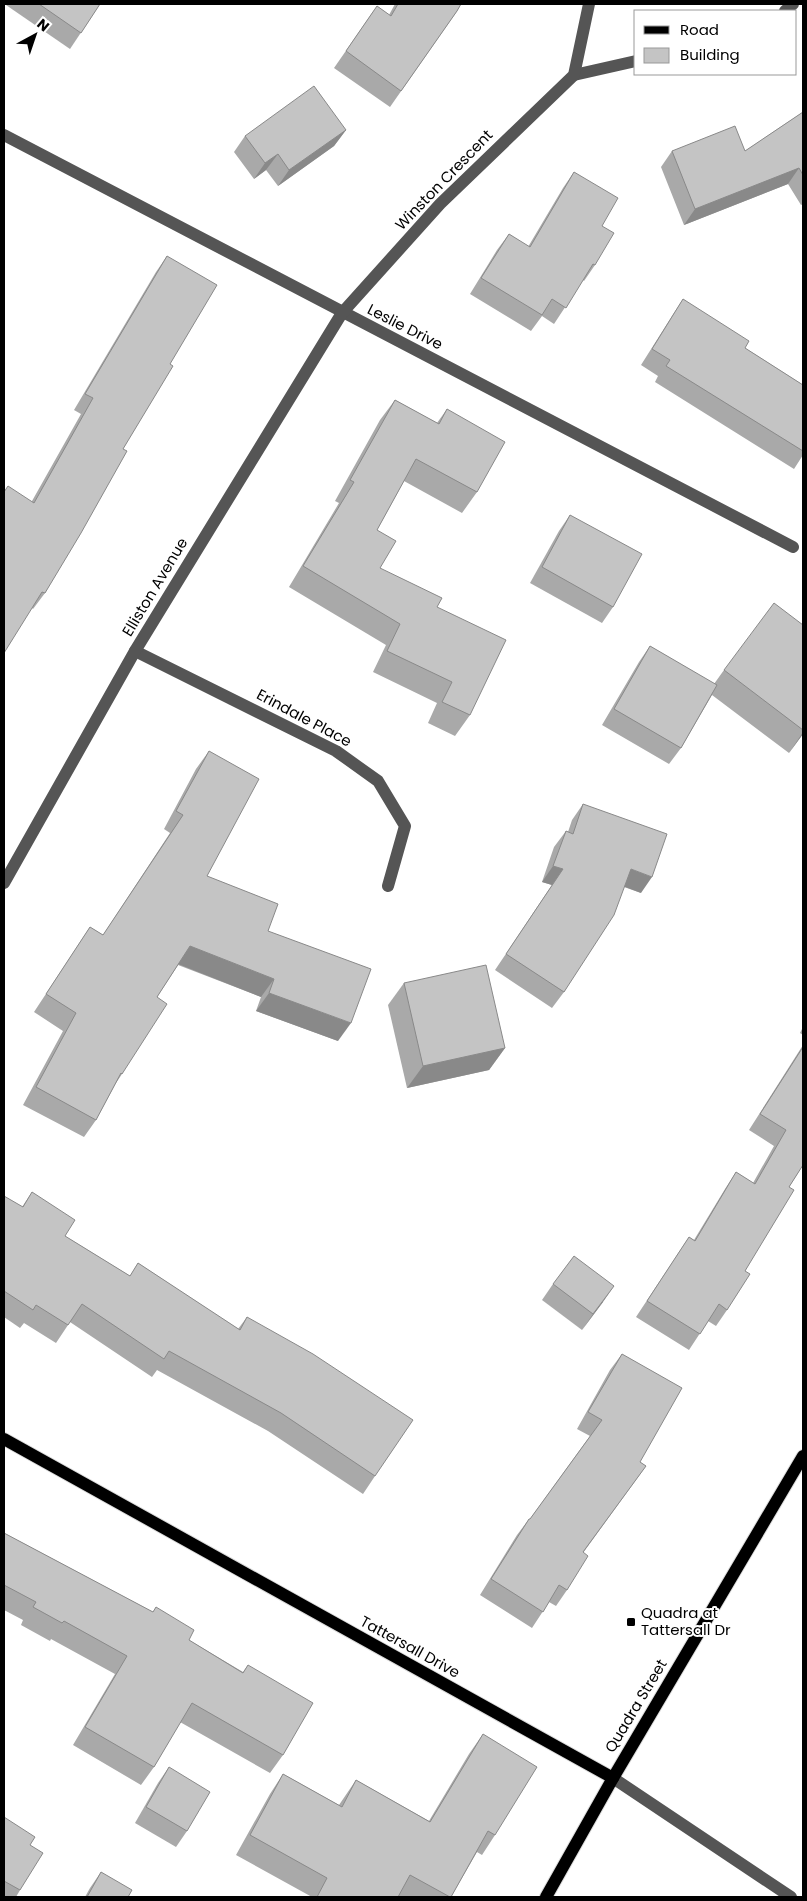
<svg xmlns="http://www.w3.org/2000/svg" width="807" height="1901" font-family="Poppins,sans-serif">
<style>
.lines{fill:none;stroke-linecap:round;stroke-linejoin:round}
.major-casing{stroke:#dbdbdb;stroke-width:14}
.minor{stroke:#555;stroke-width:12}
.major{stroke:#000;stroke-width:12}
.wall{fill:#a9a9a9}
.shaded-wall{fill:#898989}
.building{fill:#c4c4c4;stroke:#898989}
.poi-dot{fill:#000;stroke:#fff;stroke-width:2}
.labels{text-anchor:middle;stroke-width:4;stroke-linejoin:round;paint-order:stroke}
.street-label{font-size:15px;fill:#000;stroke:#fff}
.poi-label{font-size:15px;fill:#000;stroke:#fff;text-anchor:start}
</style>
<rect width="100%" height="100%" fill="#fff"/>
<g class="lines">
<defs>
<g id="major">
<path d="M4 1439 613 1778"/>
<path d="M546 1897 613 1778 803 1456"/>
</g>
</defs>
<!-- major casing -->
<use href="#major" class="major-casing"/>
<!-- minor -->
<g class="minor">
<path d="M785 11 793 4"/>
<path d="M574 75 636 61"/>
<path d="M4 135 793 547"/>
<path d="M135 651 336 751 378 781 405 826 388 886"/>
<path d="M4 883 135 651 342 313 440 204 574 75 589 4"/>
<path d="M613 1778 791 1897"/>
</g>
<!-- major -->
<use href="#major" class="major"/>
</g>
<!-- wall -->
<g class="wall">
<path d="M7 4H100L70 49 6 5Z"/>
<path d="M395 4H461L457 11 390 107 334 68 377 6 389 15Z"/>
<path d="M803 112V204L801 205 788 184 684 225 661 167 672 151H745Z"/>
<path d="M346 130 334 146 278 186 266 170 254 179 234 152 245 136Z"/>
<path d="M574 172 602 226 595 265 584 281 583 280 554 324 542 316 531 331 470 294 497 250 509 234 528 247 563 188Z"/>
<path d="M167 256 170 364 123 449 45 593 33 609 32 608V501L81 414 74 410 156 272Z"/>
<path d="M683 299 745 348 803 385V455L794 469 655 382 658 376 641 365 672 316Z"/>
<path d="M395 400 437 423 447 409 477 492 462 513 404 481 377 530 380 568 437 607 470 715 455 736 428 723 437 703 373 672 386 645 289 587 339 503 335 501 380 420Z"/>
<path d="M570 515 613 607 602 623 530 583 559 531Z"/>
<path d="M803 625V734L789 753 712 695 681 748 669 764 602 725 639 662 650 646 714 684 724 670Z"/>
<path d="M209 751 207 876 268 931 338 1041 256 1011 261 997 178 965 157 997 122 1074 116 1083 96 1120 84 1137 23 1105 63 1031 34 1012 90 927 103 935 170 833 164 829 196 769Z"/>
<path d="M583 804 641 893 624 887 564 992 552 1008 495 970 552 885 542 882 554 847 566 831 568 832 572 820Z"/>
<path d="M404 983 505 1048 489 1070 407 1088 388 1005Z"/>
<path d="M803 1027V1035L800 1033Z"/>
<path d="M803 1045V1165L789 1187 745 1271 727 1310 716 1326 708 1321 689 1350 636 1317 689 1237 694 1240 725 1189 736 1172 753 1183 774 1146 749 1130Z"/>
<path d="M32 1192 65 1236 130 1276 138 1263 238 1329 247 1317 375 1476 363 1494 268 1431 157 1370 152 1377 70 1322 56 1343 24 1323 20 1328 4 1317V1196L22 1207Z"/>
<path d="M553 1284 603 1302 582 1330 542 1300Z"/>
<path d="M622 1354 640 1462 646 1466 583 1553 567 1590 556 1606 549 1602 532 1628 480 1595 517 1535 529 1519H530L590 1436 577 1429 610 1370Z"/>
<path d="M4 1533 153 1612 156 1607 189 1640 243 1672 248 1665 283 1755 270 1773 180 1722 154 1767 141 1785 73 1745 115 1674 51 1639 50 1641 21 1625 23 1620 4 1610Z"/>
<path d="M483 1734 495 1835 482 1855 477 1852 451 1897H400L399 1896 398 1897H312L236 1855 270 1794 283 1774 339 1805 356 1780 429 1821 469 1754Z"/>
<path d="M169 1767 187 1831 176 1847 135 1823 158 1783Z"/>
<path d="M4 1818 30 1845 20 1890 16 1897H4Z"/>
<path d="M101 1872 128 1897H85L90 1888Z"/>
</g>
<!-- shaded-wall -->
<g class="shaded-wall">
<path d="M346 130 334 146 278 186 289 170Z"/>
<path d="M278 154 266 170 254 179 265 163Z"/>
<path d="M799 168 788 184 684 225 695 209Z"/>
<path d="M803 732V734L789 753Z"/>
<path d="M553 866 563 869 552 885 542 882Z"/>
<path d="M631 869 652 877 641 893 620 885Z"/>
<path d="M190 946 274 979 261 997 178 964Z"/>
<path d="M269 993 351 1023 338 1041 256 1011Z"/>
<path d="M505 1048 489 1070 407 1088 423 1066Z"/>
<path d="M614 1286 603 1302 582 1330 593 1314Z"/>
</g>
<!-- building -->
<g class="building">
<path d="M39 4H100L81 33Z"/>
<path d="M398 4H461L457 11 401 91 346 51 377 6 391 16Z"/>
<path d="M314 86 346 130 289 170 278 154 265 163 245 136Z"/>
<path d="M803 112V175L799 168 695 209 672 151 735 126 745 151Z"/>
<path d="M574 172 618 198 602 226 614 233 595 265 593 264 566 308 552 299 542 315 481 278 509 234 530 247Z"/>
<path d="M167 256 217 285 170 364 173 366 123 449 127 451 81 533 45 593 42 592 4 653V492L8 486 34 503 93 398 85 394Z"/>
<path d="M683 299 749 341 745 348 803 385V451L666 366 670 360 652 349Z"/>
<path d="M395 400 439 424 447 409 505 442 477 492 416 459 377 530 396 541 380 568 442 598 437 607 506 640 470 715 442 702 452 682 387 651 400 624 303 566 354 482 350 480Z"/>
<path d="M570 515 642 554 613 607 542 567Z"/>
<path d="M774 603 803 625V730L724 670Z"/>
<path d="M650 646 717 685 681 748 614 709Z"/>
<path d="M209 751 259 779 207 876 278 904 268 931 371 969 351 1023 269 993 274 979 190 946 157 997 167 1004 122 1074 121 1073 96 1120 36 1087 76 1013 46 994 90 927 103 935 183 815 176 811Z"/>
<path d="M583 804 667 834 652 877 631 869 614 915 564 992 506 954 563 869 553 866 566 831 573 834Z"/>
<path d="M486 965 505 1048 423 1066 404 983Z"/>
<path d="M803 1047V1165L789 1187 794 1190 745 1271 750 1274 727 1310 719 1304 700 1334 647 1301 689 1237 695 1241 736 1172 755 1184 786 1130 760 1114Z"/>
<path d="M32 1192 75 1220 65 1236 130 1276 138 1263 240 1330 247 1317 313 1354 413 1420 375 1476 281 1413 169 1351 164 1359 82 1304 68 1325 36 1305 33 1310 4 1291V1196L23 1207Z"/>
<path d="M574 1256 614 1286 593 1314 553 1284Z"/>
<path d="M622 1354 682 1388 640 1462 646 1466 583 1552 588 1556 567 1590 559 1585 543 1612 491 1579 529 1519H530L602 1420 588 1412Z"/>
<path d="M4 1533 153 1612 156 1607 194 1630 189 1640 243 1673 248 1665 313 1703 283 1755 192 1703 154 1767 85 1727 127 1656 64 1621 62 1623 33 1607 36 1602 4 1585Z"/>
<path d="M483 1734 537 1767 495 1835 488 1831 451 1897H450L410 1875 398 1897H317L327 1878 250 1835 283 1774 342 1807 356 1780 430 1822Z"/>
<path d="M169 1767 210 1792 187 1831 146 1807Z"/>
<path d="M4 1817 35 1837 30 1845 43 1853 20 1890 4 1881Z"/>
<path d="M101 1872 132 1890 128 1897H87Z"/>
</g>
<!-- markers -->
<rect class="poi-dot" x="626" y="1617" width="10" height="10" rx="2.5"/>
<g class="labels">
<!-- street labels -->
<g class="street-label">
<text transform="translate(444 180) rotate(-46)" y="5">Winston Crescent</text>
<text transform="translate(405 327) rotate(27)" y="5">Leslie Drive</text>
<text transform="translate(155 587) rotate(-59)" y="5">Elliston Avenue</text>
<text transform="translate(304 718) rotate(28)" y="5">Erindale Place</text>
<text transform="translate(410 1647) rotate(29)" y="5">Tattersall Drive</text>
<text transform="translate(636 1706) rotate(-59)" y="5">Quadra Street</text>
</g>
<!-- poi labels -->
<g class="poi-label">
<text x="641" y="1618">Quadra at<tspan x="641" dy="17">Tattersall Dr</tspan></text>
</g>
</g>
<!-- border -->
<rect width="807" height="1901" fill="none" stroke="#000000" stroke-width="10"/>
<!-- legend -->
<rect x="634" y="10" width="162" height="65" fill="#ffffff" stroke="#999999"/>
<rect x="644" y="26" width="25" height="8" fill="#000000" stroke="#999999"/>
<text x="680" y="35" font-size="15" fill="#000000">Road</text>
<rect x="644" y="48" width="25" height="15" fill="#c4c4c4" stroke="#999999"/>
<text x="680" y="60" font-size="15" fill="#000000">Building</text>
<!-- north arrow -->
<g transform="translate(35 35) rotate(40)" stroke="#ffffff" stroke-width="4" paint-order="stroke">
<path d="M0-4L9 19L0 12L-9 19Z" fill="#000000"/>
<text y="-8" font-size="14" font-weight="bold" text-anchor="middle" fill="#000000">N</text>
</g>
</svg>
